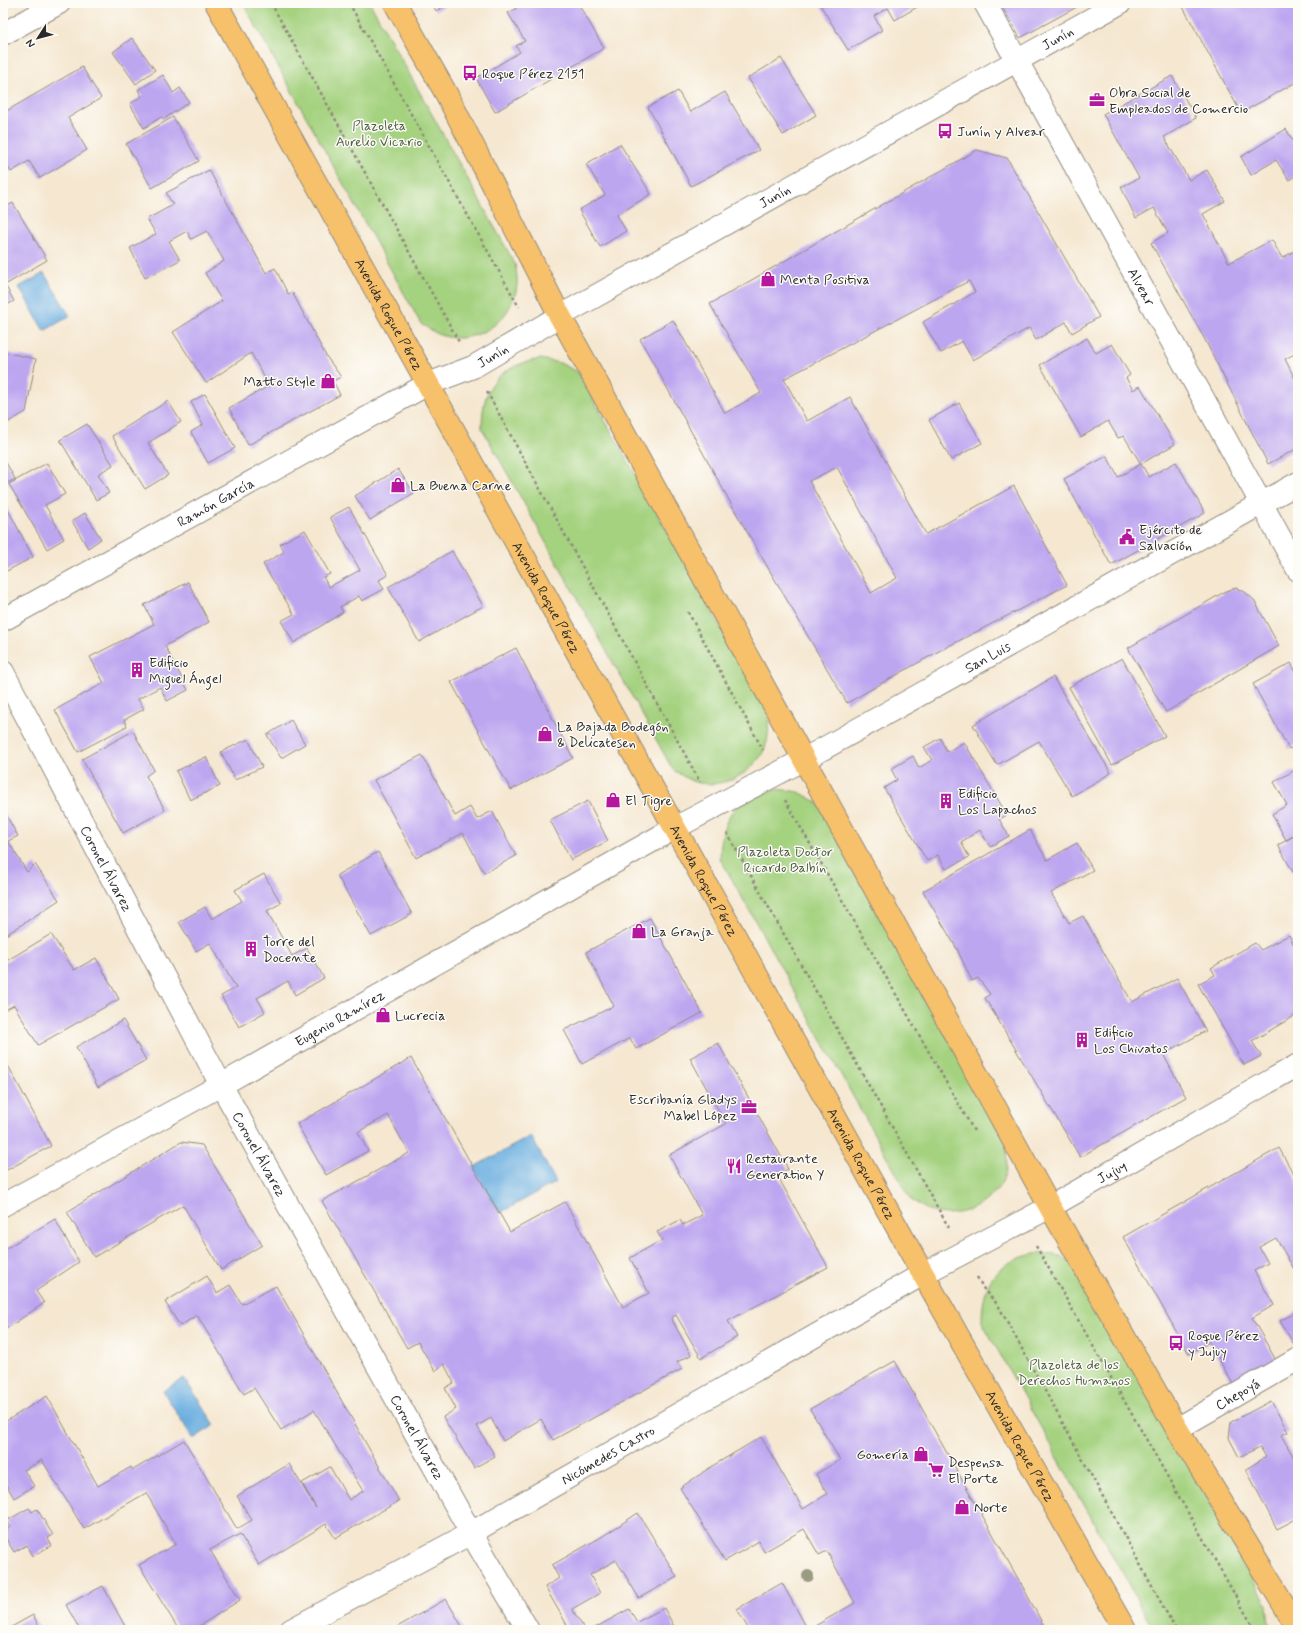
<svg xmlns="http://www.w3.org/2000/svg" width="1301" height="1633" font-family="Mynerve,sans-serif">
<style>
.green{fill:#a4d27f;stroke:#687e55}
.water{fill:#6aaee0;stroke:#4a6c86}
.building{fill:#bda6f0;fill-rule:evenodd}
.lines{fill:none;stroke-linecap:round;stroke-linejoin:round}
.minor-casing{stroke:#90897e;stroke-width:24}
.major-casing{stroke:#90897e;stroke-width:24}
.path{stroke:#90897e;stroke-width:2.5;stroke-dasharray:3 3;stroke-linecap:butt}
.minor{stroke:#fff;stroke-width:22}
.major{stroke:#f7c06b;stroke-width:22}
.tree{fill:#9a9b83}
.labels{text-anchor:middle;stroke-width:3;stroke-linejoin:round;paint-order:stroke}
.street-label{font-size:14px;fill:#2b2b2b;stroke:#fdfcf7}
.poi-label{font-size:14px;fill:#2b2b2b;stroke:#fdfcf7;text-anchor:start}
.park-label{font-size:14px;fill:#4f5d44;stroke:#fdfcf7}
</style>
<rect width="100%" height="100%" fill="#fdfcf7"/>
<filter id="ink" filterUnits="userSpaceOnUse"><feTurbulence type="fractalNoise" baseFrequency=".025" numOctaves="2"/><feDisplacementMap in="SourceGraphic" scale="8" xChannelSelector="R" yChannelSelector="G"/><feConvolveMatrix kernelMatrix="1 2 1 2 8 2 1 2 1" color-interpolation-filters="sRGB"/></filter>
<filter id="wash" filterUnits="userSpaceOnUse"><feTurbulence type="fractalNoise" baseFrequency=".012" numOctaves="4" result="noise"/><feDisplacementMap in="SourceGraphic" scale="16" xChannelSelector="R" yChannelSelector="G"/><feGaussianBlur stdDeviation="0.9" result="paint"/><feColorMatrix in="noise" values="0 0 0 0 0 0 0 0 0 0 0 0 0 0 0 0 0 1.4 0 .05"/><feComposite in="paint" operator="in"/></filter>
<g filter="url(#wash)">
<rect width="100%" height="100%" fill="#f5e7d0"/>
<!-- green -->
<g class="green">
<path d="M243 3H370L515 264C516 270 518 279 517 285 513 321 475 347 440 335 433 332 427 327 421 324Z"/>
<path d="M540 359 560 363 578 372 767 710C769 724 770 740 763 752 750 777 718 790 692 781 685 778 679 773 673 770L482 428C482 385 498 367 540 359Z"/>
<path d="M778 789 799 792 817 802 1005 1140C1007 1154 1009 1169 1002 1182 988 1207 957 1220 930 1211 924 1208 917 1203 911 1200L720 858C721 814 736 797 778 789Z"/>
<path d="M1040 1253 1060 1256 1078 1266 1267 1604 1269 1625 1268 1630H1154L982 1322C982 1279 998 1260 1040 1253Z"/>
</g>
<!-- water -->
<g class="water">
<path d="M44 273 70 316 44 331 19 287Z"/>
<path d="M531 1136 556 1182 500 1213 472 1168Z"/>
<path d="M184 1378 215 1425 193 1439 163 1391Z"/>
</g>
<g id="blocks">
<!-- building -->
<g class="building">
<path d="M432 3H450L436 11Z"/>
<path d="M512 3H578L604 48 495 112 476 78 520 52 516 46 525 41 508 13 516 9Z"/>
<path d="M819 3H924L895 20 888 8 874 16 882 30 848 50Z"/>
<path d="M1004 3H1084L1020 38 1001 5Z"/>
<path d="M1190 3H1298V81L1241 113 1183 7Z"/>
<path d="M132 38 155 70 136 84 113 52Z"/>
<path d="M781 58 816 115 783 135 748 78Z"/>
<path d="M82 67 101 98 68 118 87 150 40 178 29 161 11 172 3 159V113Z"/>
<path d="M163 75 173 93 180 88 189 102 164 119 161 117 144 128 130 104 142 96 138 90Z"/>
<path d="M1172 76 1196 118 1164 137 1189 180 1207 170 1225 201 1203 214 1229 263 1272 240 1282 258 1298 249V352L1285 359 1298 385V448L1268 464 1204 338 1151 243 1168 233 1154 208 1136 218 1121 187 1139 178 1103 114Z"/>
<path d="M678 91 690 112 725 92 759 150 691 186 648 107Z"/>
<path d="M173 117 199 161 152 188 126 144Z"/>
<path d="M1286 129 1298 149V174L1289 180 1276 160 1251 175 1241 157Z"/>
<path d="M620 144 651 194 617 215 626 231 600 247 579 210 605 195 586 164Z"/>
<path d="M977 150 1007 158 1099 317 1072 333 1066 322 1036 340 1029 328 973 360 962 341 941 353 923 322 975 292 969 281 784 379 807 421 850 397 926 534 1014 486 1067 585 939 651 847 703 739 518 640 339 673 320 725 413 761 393 710 304ZM837 467 897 578 871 593 809 481Z"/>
<path d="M209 170 266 273 275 268 288 294 292 292 326 356 341 377 333 381 340 395 248 445 229 408 269 386 251 353 206 383 173 332 222 301 205 273 224 261 207 231 191 239 187 231 169 241 180 260 145 278 130 248 156 234 147 219 173 205 166 193Z"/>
<path d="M13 203 47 260 5 285 14 301 3 307V208Z"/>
<path d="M1087 338 1096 353 1112 344 1130 375 1126 378 1133 390 1140 386 1175 444 1141 464 1149 477 1176 462 1205 513 1111 565 1064 479 1107 456 1118 477 1141 464 1124 436 1118 438 1108 421 1081 437 1040 365Z"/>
<path d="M3 352 36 359 26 412 3 425Z"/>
<path d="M205 394 235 448 208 463 191 432 203 425 191 402Z"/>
<path d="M168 401 181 422 148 443 168 475 145 489 112 436Z"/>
<path d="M959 403 982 443 951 460 929 420Z"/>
<path d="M87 424 113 465 98 474 109 493 96 500 60 440Z"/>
<path d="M3 457 15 479 3 485Z"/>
<path d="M47 463 65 494 45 505 64 539 47 549 9 484Z"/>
<path d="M398 469 414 493 370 520 355 496Z"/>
<path d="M3 500 33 557 3 573Z"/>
<path d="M349 507 388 575 379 580 384 589 362 601 359 596 340 607 343 612 294 643 281 621 294 614 263 564 284 552 280 544 305 530 330 574 323 577 329 587 360 570 330 517Z"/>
<path d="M85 513 101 539 88 548 72 521Z"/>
<path d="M452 551 483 606 419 642 388 587Z"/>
<path d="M188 582 209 622 165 646 188 690 167 701 160 687 138 699 144 709 124 720 127 726 78 752 55 710 104 683 90 657 154 624 144 605Z"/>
<path d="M1236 588 1245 592 1254 600 1279 646 1166 712 1128 648 1226 591Z"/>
<path d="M516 648 573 758 511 790 451 682Z"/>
<path d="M1122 658 1165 736 1112 765 1069 687Z"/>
<path d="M1291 663 1298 676V744L1289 749 1253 684Z"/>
<path d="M1053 677 1111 773 1072 796 1039 741 997 765 973 725Z"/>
<path d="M291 720 305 744 281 758 267 735Z"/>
<path d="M133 731 154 770 146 776 165 810 123 833 82 759Z"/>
<path d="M940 738 947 752 964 742 1007 815 999 819 1009 836 990 847 980 830 961 842 969 857 946 869 938 855 927 861 884 788 897 780 891 769 913 756 919 768 932 760 924 747Z"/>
<path d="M248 739 262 767 235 780 221 752Z"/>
<path d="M422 755 455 816 470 807 477 819 492 811 516 856 484 873 463 833 416 858 374 780Z"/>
<path d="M206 757 220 786 190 800 176 771Z"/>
<path d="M1295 770 1298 775V833L1286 840 1272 814 1287 805 1274 782Z"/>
<path d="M588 801 608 841 571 860 550 820Z"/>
<path d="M3 810 18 836 8 841 27 872 35 864 59 900 3 937Z"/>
<path d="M1030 830 1047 860 1077 843 1093 870 1051 893 1069 923 1083 916 1132 1002 1177 978 1206 1031 1163 1054 1186 1097 1080 1157 985 998 990 994 978 978 972 981 957 949 923 891Z"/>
<path d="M1298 834V881L1278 845Z"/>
<path d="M378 852 412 914 371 936 337 875Z"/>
<path d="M264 874 281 903 267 911 292 956 307 948 324 978 295 995 288 981 257 998 265 1012 239 1027 221 996 236 988 210 943 196 951 179 922 205 907 212 919 242 901 235 890Z"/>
<path d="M650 918 702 1013 636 1049 630 1038 582 1064 564 1030 614 1006 586 952Z"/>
<path d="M51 934 74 970 96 958 119 999 38 1045 14 1005 3 1011V963Z"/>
<path d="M1289 935 1298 953V1018L1296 1015 1252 1041 1261 1056 1244 1065 1198 984 1215 975 1211 968 1255 943 1261 950Z"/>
<path d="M123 1020 146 1060 98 1087 76 1047Z"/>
<path d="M718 1043 788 1169 777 1175 828 1267 728 1321 737 1337 701 1358 676 1315 671 1318 691 1355 677 1362 682 1369 553 1440 541 1419 503 1441 491 1418 477 1426 495 1456 474 1468 443 1417 456 1409 445 1388 454 1383 444 1364 435 1371 418 1342 407 1348 322 1201 409 1153 388 1115 358 1132 368 1151 326 1175 297 1124 411 1058 510 1232 565 1202 623 1307 649 1293 630 1258 662 1240 657 1232 680 1220 683 1225 702 1215 669 1155 726 1124 690 1058Z"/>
<path d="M3 1056 51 1146 3 1172Z"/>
<path d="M181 1142 202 1145 262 1245 221 1270 183 1205 94 1257 67 1212Z"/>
<path d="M1279 1148 1298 1182V1267L1294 1269 1276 1238 1259 1247 1268 1263 1254 1271 1274 1305 1252 1318 1277 1362 1234 1386 1209 1342 1189 1354 1123 1237Z"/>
<path d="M55 1219 79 1262 36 1291 44 1303 3 1331V1250Z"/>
<path d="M207 1276 217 1293 230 1285 242 1304 276 1286 399 1501 335 1538 326 1524 259 1565 240 1534 210 1550 240 1600 193 1630H179L139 1565 176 1544 146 1493 84 1529 42 1460 24 1470 34 1486 14 1498 3 1479V1423L47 1396 98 1486 131 1467 133 1470 184 1440 237 1529 252 1520 237 1496 289 1464 316 1508 302 1483 330 1467 349 1500 363 1491 314 1410 281 1430 254 1388 244 1394 197 1315 180 1326 165 1302Z"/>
<path d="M1298 1311V1351L1280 1321Z"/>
<path d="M895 1361 1025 1591 1046 1630H808L855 1603 827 1551 819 1555 804 1529 764 1552 759 1541 725 1561 680 1488 714 1465 761 1437 803 1509 827 1494 816 1474 840 1460 810 1409Z"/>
<path d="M1271 1401 1288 1432 1281 1435 1298 1465V1518L1277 1529 1246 1469 1266 1457 1260 1447 1239 1457 1229 1438 1231 1422Z"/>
<path d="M29 1508 32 1512 37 1509 53 1535 48 1538 52 1545 33 1556 27 1545 14 1552 3 1534V1532L10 1527 6 1521Z"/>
<path d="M638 1513 677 1577 639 1598 616 1560 590 1575 600 1593 572 1609 585 1630H570L545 1587 559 1578 552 1565 603 1536Z"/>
<path d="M782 1583 808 1630H749L737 1609Z"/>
<path d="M103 1586 127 1630H80L66 1605Z"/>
<path d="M446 1599 464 1630H392Z"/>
<path d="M664 1608 676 1630H591L629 1609 637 1622Z"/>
<path d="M33 1615 41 1630H6Z"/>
</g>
</g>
</g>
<g filter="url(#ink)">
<use href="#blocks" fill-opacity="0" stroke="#90897e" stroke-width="1"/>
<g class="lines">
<defs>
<g id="minor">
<path id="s1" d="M985 3 1298 570"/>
<path d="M3 34 59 3"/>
<path id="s2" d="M3 620 428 384 473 367 560 316 1120 3"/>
<path id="s3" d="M3 672 221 1085 471 1533 528 1630"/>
<path id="s4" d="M3 1205 221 1085 675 828 803 760 1298 483"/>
<path id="s5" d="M1177 1429 1298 1359"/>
<path id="s6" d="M291 1630 471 1533 923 1274 1050 1207 1298 1065"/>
</g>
<g id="major">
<path id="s7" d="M216 3 923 1274 1125 1630"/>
<path d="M395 3 447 95 560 316 1050 1207 1177 1429 1298 1628"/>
</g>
</defs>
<!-- minor casing -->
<use href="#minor" class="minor-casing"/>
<!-- major casing -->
<use href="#major" class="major-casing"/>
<!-- path -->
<g class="path">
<path d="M271 3 459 342"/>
<path d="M349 3 519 307"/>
<path d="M487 392 700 782"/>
<path d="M688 612 763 750"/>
<path d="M785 800 974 1131"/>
<path d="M727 833 949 1228"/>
<path d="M1036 1246 1255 1630"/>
<path d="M977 1277 985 1291 998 1305 1176 1630"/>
</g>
<!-- minor -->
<use href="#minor" class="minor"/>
<!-- major -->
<use href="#major" class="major"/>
</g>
<!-- trees -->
<circle class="tree" cx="808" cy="1576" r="6"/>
</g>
<!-- icons -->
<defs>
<symbol id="bus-bare" viewBox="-9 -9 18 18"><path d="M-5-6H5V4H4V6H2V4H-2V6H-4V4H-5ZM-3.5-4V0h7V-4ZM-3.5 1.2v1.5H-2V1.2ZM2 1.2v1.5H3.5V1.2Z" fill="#b5179e" stroke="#fdfcf7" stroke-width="2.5" paint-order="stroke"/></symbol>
<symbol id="office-bare" viewBox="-9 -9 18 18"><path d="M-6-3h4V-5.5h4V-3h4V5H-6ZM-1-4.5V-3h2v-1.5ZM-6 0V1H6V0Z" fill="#b5179e" stroke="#fdfcf7" stroke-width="2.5" paint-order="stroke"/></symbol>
<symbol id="shop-bare" viewBox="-9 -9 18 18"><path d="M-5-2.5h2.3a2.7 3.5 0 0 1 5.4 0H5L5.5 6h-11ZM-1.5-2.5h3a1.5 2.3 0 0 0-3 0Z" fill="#b5179e" stroke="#fdfcf7" stroke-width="2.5" paint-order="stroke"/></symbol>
<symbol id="civic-bare" viewBox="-9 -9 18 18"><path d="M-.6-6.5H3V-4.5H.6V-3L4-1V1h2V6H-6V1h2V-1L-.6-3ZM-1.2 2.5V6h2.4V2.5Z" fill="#b5179e" stroke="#fdfcf7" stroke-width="2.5" paint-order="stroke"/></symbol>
<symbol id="building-bare" viewBox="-9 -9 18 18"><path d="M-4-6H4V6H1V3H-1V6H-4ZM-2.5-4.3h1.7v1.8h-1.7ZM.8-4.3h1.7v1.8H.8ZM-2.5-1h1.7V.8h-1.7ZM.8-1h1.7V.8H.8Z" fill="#b5179e" stroke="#fdfcf7" stroke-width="2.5" paint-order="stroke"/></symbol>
<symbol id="restaurant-bare" viewBox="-9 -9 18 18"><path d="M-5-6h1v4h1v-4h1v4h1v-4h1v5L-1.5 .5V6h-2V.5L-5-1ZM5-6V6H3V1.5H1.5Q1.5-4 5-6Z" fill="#b5179e" stroke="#fdfcf7" stroke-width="2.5" paint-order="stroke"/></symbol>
<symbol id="supermarket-bare" viewBox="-9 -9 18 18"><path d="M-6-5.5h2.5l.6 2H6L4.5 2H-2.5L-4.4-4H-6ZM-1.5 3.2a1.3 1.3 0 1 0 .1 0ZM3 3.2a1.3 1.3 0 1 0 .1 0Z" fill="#b5179e" stroke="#fdfcf7" stroke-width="2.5" paint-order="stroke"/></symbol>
</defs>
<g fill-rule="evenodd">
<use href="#bus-bare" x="459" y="62" width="22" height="22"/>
<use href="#office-bare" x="1086" y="89" width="22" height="22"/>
<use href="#bus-bare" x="934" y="120" width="22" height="22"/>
<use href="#shop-bare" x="757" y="268" width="22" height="22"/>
<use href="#shop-bare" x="317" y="370" width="22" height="22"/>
<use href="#shop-bare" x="387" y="474" width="22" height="22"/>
<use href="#civic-bare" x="1116" y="526" width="22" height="22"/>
<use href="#building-bare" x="126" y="659" width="22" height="22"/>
<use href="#shop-bare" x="534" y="723" width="22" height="22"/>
<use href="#shop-bare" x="602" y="789" width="22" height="22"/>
<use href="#building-bare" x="935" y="790" width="22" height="22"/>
<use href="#shop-bare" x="628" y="920" width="22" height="22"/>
<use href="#building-bare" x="240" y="938" width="22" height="22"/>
<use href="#shop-bare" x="372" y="1004" width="22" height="22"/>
<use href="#building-bare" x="1071" y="1029" width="22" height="22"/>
<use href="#office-bare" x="738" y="1096" width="22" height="22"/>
<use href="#restaurant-bare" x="723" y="1155" width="22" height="22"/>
<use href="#bus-bare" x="1165" y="1332" width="22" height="22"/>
<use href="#shop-bare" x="910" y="1443" width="22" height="22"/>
<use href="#supermarket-bare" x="925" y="1459" width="22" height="22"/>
<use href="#shop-bare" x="951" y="1496" width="22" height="22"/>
</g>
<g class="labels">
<!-- street labels -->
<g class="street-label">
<text dy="5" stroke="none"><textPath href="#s2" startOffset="1205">Junín</textPath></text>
<text dy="5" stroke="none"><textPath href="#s2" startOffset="881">Junín</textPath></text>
<text dy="5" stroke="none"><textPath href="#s1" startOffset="324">Alvear</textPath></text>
<text dy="5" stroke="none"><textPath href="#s7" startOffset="356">Avenida Roque Pérez</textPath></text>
<text dy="5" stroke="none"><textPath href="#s2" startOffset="557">Junín</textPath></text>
<text dy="5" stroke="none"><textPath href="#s2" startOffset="243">Ramón García</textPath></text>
<text dy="5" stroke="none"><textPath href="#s7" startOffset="680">Avenida Roque Pérez</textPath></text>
<text dy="5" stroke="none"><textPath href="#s4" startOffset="1127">San Luis</textPath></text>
<text dy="5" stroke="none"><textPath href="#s3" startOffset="222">Coronel Álvarez</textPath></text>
<text dy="5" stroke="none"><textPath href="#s7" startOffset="1004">Avenida Roque Pérez</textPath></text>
<text dy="5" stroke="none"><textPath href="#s4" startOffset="385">Eugenio Ramírez</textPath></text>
<text dy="5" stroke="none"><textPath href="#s3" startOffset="546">Coronel Álvarez</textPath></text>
<text dy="5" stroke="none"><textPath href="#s7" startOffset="1328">Avenida Roque Pérez</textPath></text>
<text dy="5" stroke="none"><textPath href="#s6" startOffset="940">Jujuy</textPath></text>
<text dy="5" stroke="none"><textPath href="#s5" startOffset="70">Chepoyá</textPath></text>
<text dy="5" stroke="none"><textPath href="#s3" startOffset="870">Coronel Álvarez</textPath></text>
<text dy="5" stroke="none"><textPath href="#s7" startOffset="1652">Avenida Roque Pérez</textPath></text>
<text dy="5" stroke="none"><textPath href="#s6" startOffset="362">Nicómedes Castro</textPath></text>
</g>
<!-- poi labels -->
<g class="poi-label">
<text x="482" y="78">Roque Pérez 2151</text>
<text x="1109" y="97">Obra Social de<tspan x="1109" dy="16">Empleados de Comercio</tspan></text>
<text x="957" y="136">Junín y Alvear</text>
<text x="780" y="284">Menta Positiva</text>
<text x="316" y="386" text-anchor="end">Matto Style</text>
<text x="410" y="490">La Buena Carne</text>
<text x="1139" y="534">Ejército de<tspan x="1139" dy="16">Salvación</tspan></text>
<text x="149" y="667">Edificio<tspan x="149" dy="16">Miguel Ángel</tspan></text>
<text x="557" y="731">La Bajada Bodegón<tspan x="557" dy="16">&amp; Delicatesen</tspan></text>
<text x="958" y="798">Edificio<tspan x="958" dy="16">Los Lapachos</tspan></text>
<text x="625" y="805">El Tigre</text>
<text x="651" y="936">La Granja</text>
<text x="263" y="946">Torre del<tspan x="263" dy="16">Docente</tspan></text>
<text x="395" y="1020">Lucrecia</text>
<text x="1094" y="1037">Edificio<tspan x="1094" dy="16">Los Chivatos</tspan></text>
<text x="737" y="1104" text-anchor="end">Escribanía Gladys<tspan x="737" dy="16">Mabel López</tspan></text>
<text x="746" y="1163">Restaurante<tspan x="746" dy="16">Generation Y</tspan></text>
<text x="1188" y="1340">Roque Pérez<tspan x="1188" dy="16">y Jujuy</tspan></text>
<text x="909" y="1459" text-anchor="end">Gomería</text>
<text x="948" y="1467">Despensa<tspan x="948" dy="16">El Porte</tspan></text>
<text x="974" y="1512">Norte</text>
</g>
<!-- park labels -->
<g class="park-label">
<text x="379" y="130">Plazoleta<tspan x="379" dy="16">Aurelio Vicario</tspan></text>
<text x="785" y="856">Plazoleta Doctor<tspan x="785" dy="16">Ricardo Balbín</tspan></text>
<text x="1074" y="1369">Plazoleta de los<tspan x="1074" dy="16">Derechos Humanos</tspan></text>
</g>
</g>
<!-- margin -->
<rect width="1301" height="1633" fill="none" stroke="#fdfcf7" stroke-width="16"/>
<!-- north arrow -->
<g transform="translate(38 38) rotate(234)" stroke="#fdfcf7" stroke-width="3" paint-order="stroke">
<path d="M0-3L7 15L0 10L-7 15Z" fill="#2b2b2b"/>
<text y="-6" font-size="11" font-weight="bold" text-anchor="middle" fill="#2b2b2b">N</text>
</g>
</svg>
